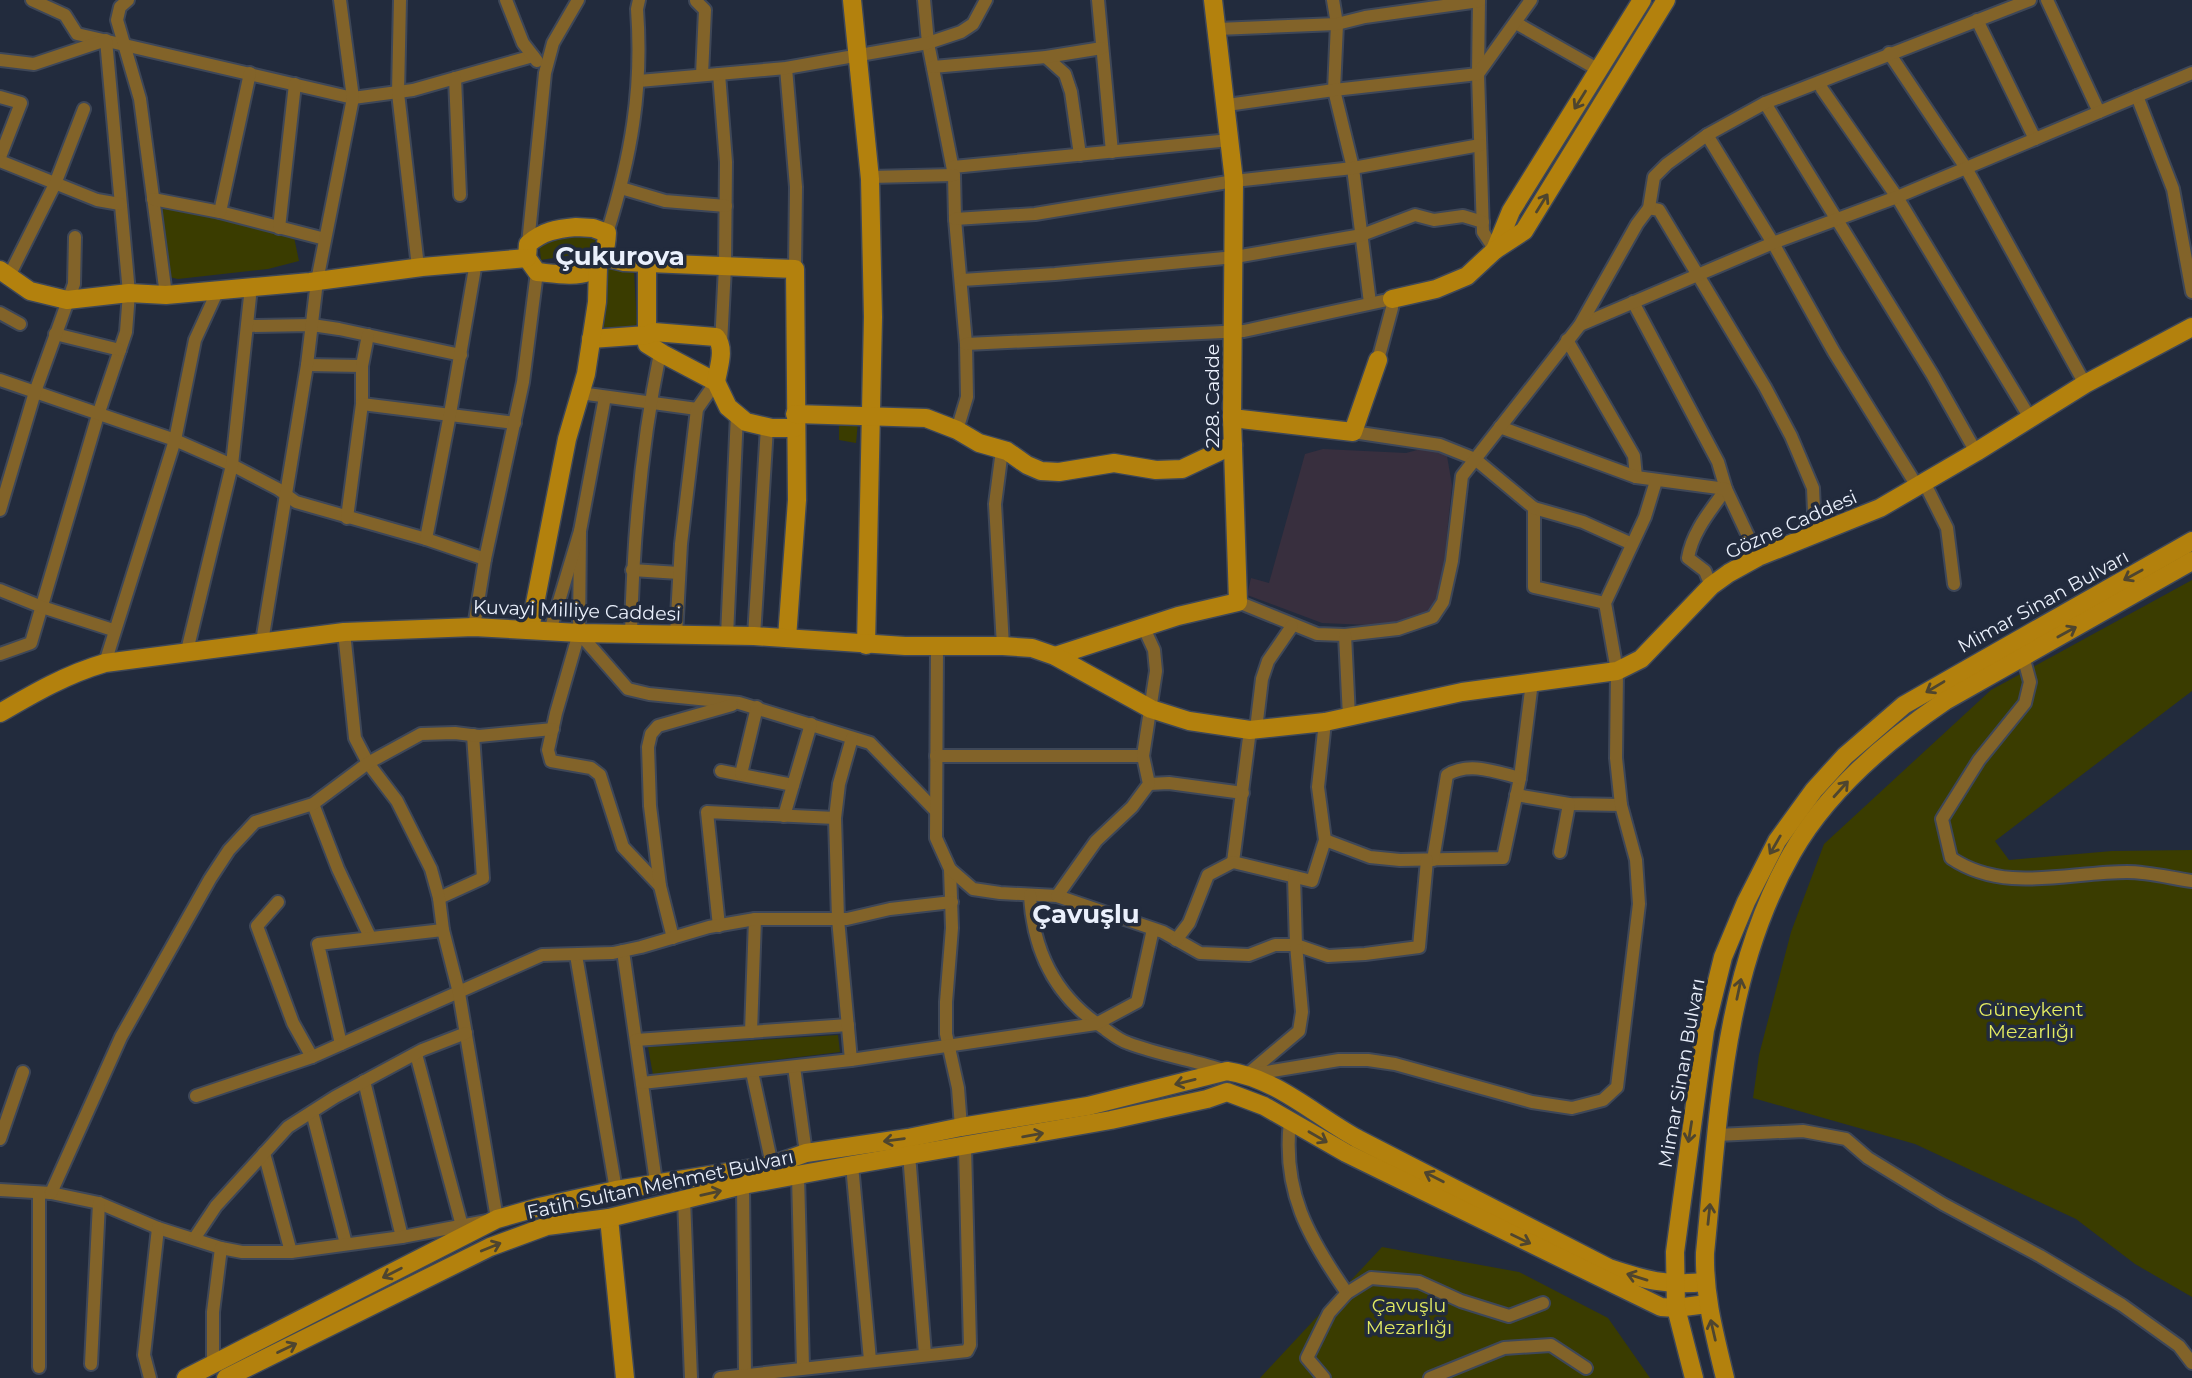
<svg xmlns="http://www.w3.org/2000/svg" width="2192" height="1378" font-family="Montserrat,sans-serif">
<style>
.education{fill:#382f3e}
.green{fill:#3a3c00}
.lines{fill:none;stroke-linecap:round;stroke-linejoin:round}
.street-casing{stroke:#3e4758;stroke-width:16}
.secondary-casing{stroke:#3e4758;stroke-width:21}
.street{stroke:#826329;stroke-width:12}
.secondary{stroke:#b3810d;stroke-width:18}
.oneway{stroke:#4e452f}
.labels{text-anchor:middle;stroke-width:7;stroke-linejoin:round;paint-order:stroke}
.street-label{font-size:19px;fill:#eaf0fc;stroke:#222b3d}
.park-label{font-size:19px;fill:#e3eb61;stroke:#222b3d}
.district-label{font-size:26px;font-weight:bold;fill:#eaf0fc;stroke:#222b3d}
</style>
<rect width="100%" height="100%" fill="#222b3d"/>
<!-- education -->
<path class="education" d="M1432 446 1444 449 1447 456 1452 485 1442 584 1428 618 1391 626 1322 623 1247 595 1251 578 1269 583 1305 454 1323 449 1406 453Z"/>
<!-- green -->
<g class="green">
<path d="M162 206 294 237 299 261 268 269 178 279 169 277Z"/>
<path d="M560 232 597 237 590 252 541 260 539 241Z"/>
<path d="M603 265 629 268 634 272 637 324 632 327 593 328Z"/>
<path d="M839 420 858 422 856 443 839 440Z"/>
<path d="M2192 580V691L1995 841 2009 860 2112 851 2192 850V1297L2135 1264 2076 1219 1915 1144 1753 1098 1759 1055 1791 932 1824 844 1991 690Z"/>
<path d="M838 1035 840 1052 653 1075 648 1047Z"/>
<path d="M1382 1247 1519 1272 1608 1318 1650 1378H1260Z"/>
</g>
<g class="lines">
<defs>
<g id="street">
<path d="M32 0 65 15 77 34 353 98 413 90 533 56"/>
<path d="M128 0 120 7 117 20 140 99 166 295"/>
<path d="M400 0 398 93 418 267"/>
<path d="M506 0 523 43 537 61"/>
<path d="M924 0 928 43 954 175 955 219 966 344 967 397 957 430"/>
<path d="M1098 0 1112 152"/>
<path d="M1333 0 1337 24 1334 90 1353 168 1370 303"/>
<path d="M1479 0 1478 74 1483 232 1495 250"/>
<path d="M2047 0 2099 112"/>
<path d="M696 1 705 10 702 75"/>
<path d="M1977 20 2035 139"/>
<path d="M1516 23 1599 70"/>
<path d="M1217 29 1337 24 1365 17 1479 1"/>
<path d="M1889 53 1966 168 2085 384"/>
<path d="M1046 57 1065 74 1071 92 1080 155"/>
<path d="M0 60 34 64 106 40 129 293 126 332 98 415 31 643 0 654"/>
<path d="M933 67 1046 57 1102 48"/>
<path d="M786 68 796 187 795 269"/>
<path d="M719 74 726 162 725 267 721 344"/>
<path d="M455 78 460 195"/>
<path d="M639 81 786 68 928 43 961 32 973 24 986 0"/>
<path d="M1820 82 1822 89 1897 197 2030 418"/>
<path d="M2137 96 2173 189 2192 292"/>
<path d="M0 97 21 103 0 157"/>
<path d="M1765 103 1932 374 1976 452"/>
<path d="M1227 105 1334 90 1478 74 1531 0"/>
<path d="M1707 135 1773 243 1834 352 1917 486"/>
<path d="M0 161 97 200 120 204"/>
<path d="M953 167 1230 140"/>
<path d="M870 177 954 175"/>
<path d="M621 188 665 201 726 206"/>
<path d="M153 199 220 212 325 239"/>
<path d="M1649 208 1659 210 1765 387 1791 436 1813 488 1815 534"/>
<path d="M220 212 250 73"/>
<path d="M955 219 1035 214 1234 181 1353 168 1480 145"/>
<path d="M279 228 295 84"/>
<path d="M607 233C631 157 643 90 637 9L639 0"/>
<path d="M528 244 545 73 553 43 578 0"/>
<path d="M8 278 55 184 84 109"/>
<path d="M962 280 1055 274 1235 257 1362 235 1415 215 1434 220 1463 216 1483 222"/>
<path d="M1633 302 1718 462 1726 489C1711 510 1692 532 1688 558L1705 571 1711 586"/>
<path d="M0 313 20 324"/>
<path d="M1580 325 1773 243 1897 197 2192 73"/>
<path d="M247 326 312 325 339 329 461 355"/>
<path d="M55 334 120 350"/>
<path d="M1567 340 1634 456 1636 477"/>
<path d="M966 344 1244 331 1392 299V308L1378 360"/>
<path d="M307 365 362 366"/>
<path d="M0 380 175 440 232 465 278 489 296 502 426 539 485 559"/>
<path d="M580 393 697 409"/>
<path d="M362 404V366L368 335"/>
<path d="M1500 427 1636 477 1726 489 1758 557"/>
<path d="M1353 432 1440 445 1475 459 1534 508V587L1605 603"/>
<path d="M1002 450 995 504 1003 646"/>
<path d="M1924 482 1947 528 1954 584"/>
<path d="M1534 508 1583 522 1632 544"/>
<path d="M0 510 35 392 74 284 75 237"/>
<path d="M347 518 362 404 515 423"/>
<path d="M580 531 579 633 556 713 548 750 551 761 591 768 600 775 623 847 660 886"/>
<path d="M426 539 450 414 476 262"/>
<path d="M632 570 679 573"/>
<path d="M0 590 42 607 113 630"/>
<path d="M1238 602 1317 634 1345 635 1398 629 1433 617 1443 602 1452 561 1462 476 1580 325 1637 224 1649 208 1654 177 1667 164 1707 135 1765 103 2030 0"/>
<path d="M474 627 485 559 523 382 537 272"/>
<path d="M550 631 580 531 605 397"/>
<path d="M579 633 628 689 649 694 739 703 870 743 936 811"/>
<path d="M631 634C633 539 641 446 660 353"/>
<path d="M676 635 681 544 697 409 716 382"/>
<path d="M1345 635 1349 717"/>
<path d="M727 636 737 414"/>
<path d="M754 636 767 427"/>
<path d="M262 642 307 365 317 281 353 98 340 0"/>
<path d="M937 646 936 838 950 869 952 928 946 1002V1034L958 1088 961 1127"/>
<path d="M187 651 232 465 251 287"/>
<path d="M2023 656 2030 682 2025 703 1979 760 1942 819 1951 858C2004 894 2068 872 2127 872 2148 872 2171 878 2192 881"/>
<path d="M105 663 175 440 195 340 218 290"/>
<path d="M1256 729 1262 679 1268 661 1292 626"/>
<path d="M936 756H1143"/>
<path d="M721 771 793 785"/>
<path d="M741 774 757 707"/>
<path d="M1149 784 1169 783 1243 793"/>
<path d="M1516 795 1569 804 1621 805"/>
<path d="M313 804 338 869 370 937"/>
<path d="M784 816 811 724"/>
<path d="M1325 840 1370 857 1400 860 1503 858 1520 778 1532 682"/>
<path d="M1560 852 1569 804"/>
<path d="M1433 860 1447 775C1469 761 1496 772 1520 778"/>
<path d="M1233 862 1250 730"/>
<path d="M950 869 973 889 1000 893 1057 896 1163 932 1200 953 1249 955 1275 945H1296L1328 956 1365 954 1419 947 1427 860"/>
<path d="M1030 895C1033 952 1056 998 1105 1029 1112 1034 1119 1040 1128 1043 1159 1055 1194 1060 1226 1071"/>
<path d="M1057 896 1096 841 1132 807 1149 784 1143 756 1156 671 1154 650 1143 626"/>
<path d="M439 898 483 878 473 735"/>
<path d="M278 902 257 926 293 1023 312 1057"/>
<path d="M719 926 707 812 835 818"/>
<path d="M673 938 660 886 650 806 648 747 651 734 658 726 732 705"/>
<path d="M1176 940 1189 923 1208 875 1233 862 1312 881 1325 840 1318 787 1325 722"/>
<path d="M623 951 656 1182"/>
<path d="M576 955 616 1190"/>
<path d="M751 1032 755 919"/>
<path d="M636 1040 848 1025"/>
<path d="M341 1044 318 944 443 930"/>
<path d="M416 1054 462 1226"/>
<path d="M851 1060 838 919 835 818 839 784 852 738"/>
<path d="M794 1067 806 1153"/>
<path d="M752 1072 772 1165"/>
<path d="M1249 1073 1299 1031 1302 1012 1296 945 1294 877"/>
<path d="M1248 1075 1339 1060H1368L1395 1064 1532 1102 1572 1108 1603 1100 1617 1087 1639 904 1636 860 1621 805 1616 758 1617 671 1605 603 1645 517 1656 481"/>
<path d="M364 1081 402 1237"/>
<path d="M642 1083 851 1060 1096 1024 1137 1002 1153 929"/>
<path d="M196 1096 312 1057 542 955 613 953 641 947 709 927 755 919H847L890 909 952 902"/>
<path d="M312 1112 346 1244"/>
<path d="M1290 1121C1282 1191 1308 1237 1347 1293"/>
<path d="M1717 1135 1803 1131 1846 1139 1868 1158 1943 1204 2040 1256 2122 1305 2179 1346 2192 1363"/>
<path d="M0 1139 23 1072"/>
<path d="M264 1153 291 1252"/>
<path d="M909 1154 925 1354"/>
<path d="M852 1165 870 1360"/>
<path d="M798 1176 803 1367"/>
<path d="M743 1185 745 1374"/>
<path d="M0 1190 51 1193 99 1203 158 1228 221 1248 242 1252H291L402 1237 497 1219 459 993 443 930 439 898 431 869 397 801 368 763 355 738 344 632"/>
<path d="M51 1193 121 1037 210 879 229 850 255 822 313 804 368 763 421 734 455 733 479 736 553 729"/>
<path d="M684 1199 691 1378"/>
<path d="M194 1239 216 1206 288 1127 335 1097 422 1050 466 1033"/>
<path d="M91 1364 99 1203"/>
<path d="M213 1366V1312L221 1248"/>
<path d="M39 1367V1194"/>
<path d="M150 1378 144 1355 158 1228"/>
<path d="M720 1378 967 1351 970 1345 965 1147"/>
<path d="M1324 1378 1307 1358 1329 1313 1347 1293 1371 1278 1419 1282 1461 1301 1509 1316 1543 1303"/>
<path d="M1430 1378 1504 1348 1551 1345 1586 1368"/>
</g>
<g id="secondary">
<path d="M852 0 870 179 873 317 866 645"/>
<path d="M576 227 593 228 607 233C605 283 576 276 537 272L527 258 528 244C543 231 556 229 576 227Z"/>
<path d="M1495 250 1511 211 1642 0"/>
<path d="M603 257 624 262 795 269 797 500 787 638"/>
<path d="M647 264V344L663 354 716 382 728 407 746 422 772 428H795"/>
<path d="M0 270 30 291 67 300 129 293 166 295 310 282 422 267 527 258"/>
<path d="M1392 299 1436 289 1467 276 1495 250 1524 231 1666 0"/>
<path d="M591 339 647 335 654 332 716 337C726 349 718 368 716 382"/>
<path d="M795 414 926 418 957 430 979 443 1007 451 1027 465 1041 471 1059 472 1114 463 1156 470 1182 469 1233 445"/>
<path d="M1232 418 1353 432 1378 360"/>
<path d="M530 629 567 439 586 374 597 302 598 267"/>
<path d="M1055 656 1178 616 1238 602 1232 418 1234 181 1213 0"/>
<path d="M0 713C34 693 67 674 105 663L344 632 474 627 579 633 754 636 905 646H1003L1032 648 1055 656 1151 709 1189 721 1250 730 1325 722 1462 692 1617 671 1641 659 1711 586 1729 573 1758 557 1880 508 1976 452 2085 384 2192 327"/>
<path d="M609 1218 625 1378"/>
<path d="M186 1378 497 1219 539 1207 616 1190 772 1165 806 1153 908 1138 961 1127 1088 1106 1227 1071C1278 1079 1314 1115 1358 1139 1442 1182 1526 1225 1609 1268 1645 1280 1666 1286 1705 1282"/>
<path d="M226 1378 490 1247 547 1226 609 1218 743 1185 852 1165 1111 1120 1207 1099 1227 1092 1264 1106 1346 1153 1661 1307 1676 1308 1707 1304"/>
<path d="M1694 1378 1676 1308 1675 1252 1705 1030 1723 957 1746 902 1777 841 1814 790 1845 756 1904 705 2192 541"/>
<path d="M1725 1378C1715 1336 1704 1297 1705 1253 1719 1116 1722 976 1792 853 1828 790 1886 741 1945 701L2192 561"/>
</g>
</defs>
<!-- street casing -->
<use href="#street" class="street-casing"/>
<!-- secondary casing -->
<use href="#secondary" class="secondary-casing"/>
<!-- street -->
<use href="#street" class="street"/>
<!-- secondary -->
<use href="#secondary" class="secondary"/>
</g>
<!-- one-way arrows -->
<defs><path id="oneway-shaft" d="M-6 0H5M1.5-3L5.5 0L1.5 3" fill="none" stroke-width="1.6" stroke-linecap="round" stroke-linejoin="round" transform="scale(1.75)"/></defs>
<g class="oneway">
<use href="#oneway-shaft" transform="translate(1580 100) rotate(122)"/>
<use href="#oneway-shaft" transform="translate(1542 203) rotate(-58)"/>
<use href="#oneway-shaft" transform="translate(2133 575) rotate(151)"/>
<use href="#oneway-shaft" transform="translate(2067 632) rotate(-29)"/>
<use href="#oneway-shaft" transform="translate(1935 687) rotate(149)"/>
<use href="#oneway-shaft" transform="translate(1841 789) rotate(-48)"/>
<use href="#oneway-shaft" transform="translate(1775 845) rotate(120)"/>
<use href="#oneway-shaft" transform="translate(1739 989) rotate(-78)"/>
<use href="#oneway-shaft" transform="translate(1185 1082) rotate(166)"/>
<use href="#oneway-shaft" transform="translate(1690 1132) rotate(99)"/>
<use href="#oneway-shaft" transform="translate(1033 1135) rotate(-10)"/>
<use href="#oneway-shaft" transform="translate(1318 1137) rotate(30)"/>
<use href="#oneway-shaft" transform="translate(894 1140) rotate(172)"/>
<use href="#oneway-shaft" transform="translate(1434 1177) rotate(-153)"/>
<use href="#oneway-shaft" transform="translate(711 1193) rotate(-13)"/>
<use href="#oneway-shaft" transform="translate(1709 1214) rotate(-84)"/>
<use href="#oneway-shaft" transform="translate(1521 1239) rotate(26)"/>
<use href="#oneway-shaft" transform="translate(491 1247) rotate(-22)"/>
<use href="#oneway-shaft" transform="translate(392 1273) rotate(153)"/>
<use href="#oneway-shaft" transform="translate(1637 1277) rotate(-163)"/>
<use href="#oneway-shaft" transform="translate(1713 1330) rotate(-103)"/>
<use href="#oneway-shaft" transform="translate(287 1348) rotate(-26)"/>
</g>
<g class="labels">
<!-- street labels -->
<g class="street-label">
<text transform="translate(1212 396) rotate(-90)" y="7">228. Cadde</text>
<text transform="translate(1791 524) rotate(-24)" y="7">Gözne Caddesi</text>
<text transform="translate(2043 601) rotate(-29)" y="7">Mimar Sinan Bulvarı</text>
<text transform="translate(577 610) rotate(2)" y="7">Kuvayi Milliye Caddesi</text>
<text transform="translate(1681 1073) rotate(-80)" y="7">Mimar Sinan Bulvarı</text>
<text transform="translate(660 1184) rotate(-12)" y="7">Fatih Sultan Mehmet Bulvarı</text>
</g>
<!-- park labels -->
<g class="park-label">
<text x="2031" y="1016">Güneykent<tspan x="2031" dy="22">Mezarlığı</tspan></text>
<text x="1409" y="1312">Çavuşlu<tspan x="1409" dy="22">Mezarlığı</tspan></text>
</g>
<!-- district labels -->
<g class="district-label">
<text x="620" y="265">Çukurova</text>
<text x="1086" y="923">Çavuşlu</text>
</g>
</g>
</svg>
